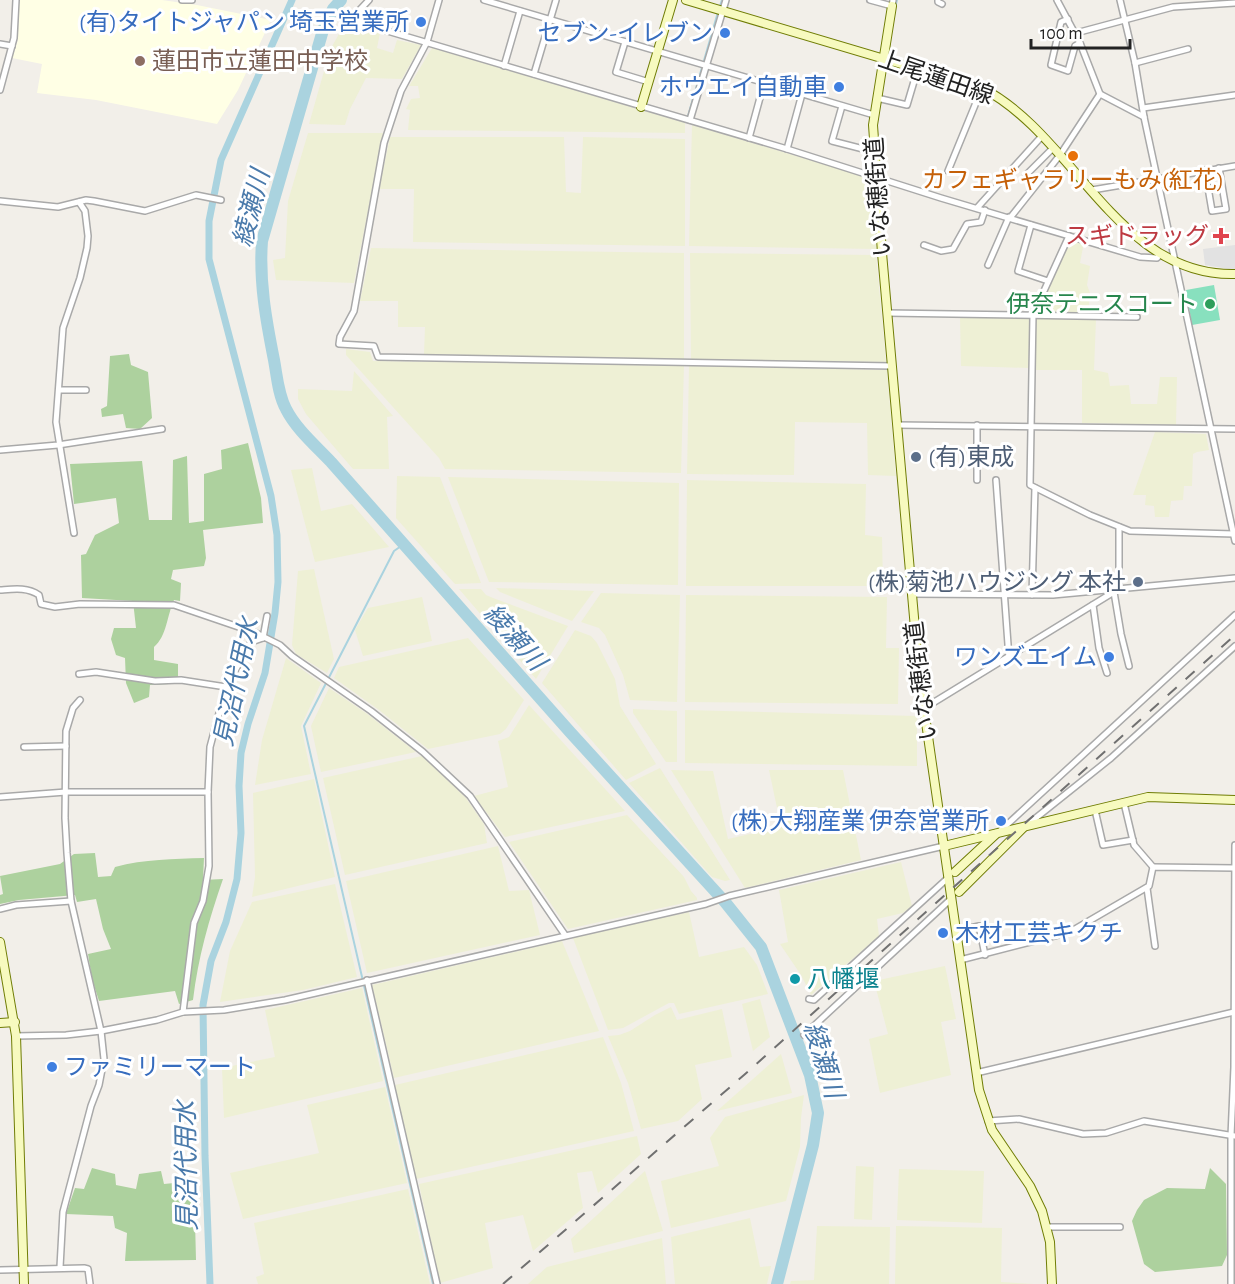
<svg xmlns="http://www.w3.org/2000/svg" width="1235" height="1284" font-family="'Alegreya Sans','Noto Sans JP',sans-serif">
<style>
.education{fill:#ffffe5}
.farmland{fill:#eef0d5}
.forest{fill:#add19e}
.pitch{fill:#88e0be}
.parking{fill:#e2e2e2}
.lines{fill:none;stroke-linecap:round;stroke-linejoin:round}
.stream{stroke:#aad3df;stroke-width:2}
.canal{stroke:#aad3df;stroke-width:7}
.river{stroke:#aad3df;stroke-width:12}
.street-casing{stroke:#a9a9a9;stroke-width:8}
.secondary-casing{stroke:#707d05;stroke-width:10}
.street{stroke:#fff;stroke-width:5}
.secondary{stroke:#f7fabf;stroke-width:8}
.rail{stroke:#707070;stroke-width:2;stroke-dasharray:12 12;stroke-linecap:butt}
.shop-dot{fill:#3f7fe0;stroke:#fff;stroke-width:2}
.education-dot{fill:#8d6e63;stroke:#fff;stroke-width:2}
.food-dot{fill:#e8710a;stroke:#fff;stroke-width:2}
.health-dot{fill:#e0444e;stroke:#fff;stroke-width:2}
.leisure-dot{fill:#2e9e5b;stroke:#fff;stroke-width:2}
.service-dot{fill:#5c6f8a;stroke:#fff;stroke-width:2}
.culture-dot{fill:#0f9aa8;stroke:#fff;stroke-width:2}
.labels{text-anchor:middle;stroke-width:6;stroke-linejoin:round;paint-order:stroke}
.shop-label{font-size:24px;fill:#366cbe;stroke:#fff;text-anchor:end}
.education-label{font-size:24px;fill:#785e54;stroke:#fff;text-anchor:start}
.street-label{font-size:24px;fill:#222;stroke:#fff}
.food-label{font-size:24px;fill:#c56008;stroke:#fff}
.health-label{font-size:24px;fill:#be3a42;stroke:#fff;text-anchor:end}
.leisure-label{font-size:24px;fill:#27864d;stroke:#fff;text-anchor:end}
.service-label{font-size:24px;fill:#4e5e75;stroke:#fff;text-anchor:start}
.culture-label{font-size:24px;fill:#0d838f;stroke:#fff;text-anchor:start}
.water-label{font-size:26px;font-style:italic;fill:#4a7aab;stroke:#fff}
</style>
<rect width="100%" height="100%" fill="#f2efe9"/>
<!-- education -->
<path class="education" d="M19 0H162L197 5 271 20 238 90 217 124 96 100 37 93 42 64 12 58 18 40Z"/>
<!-- farmland -->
<g class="farmland">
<path d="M345 23 380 33 377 48 393 53 397 40 421 45 402 79 366 78 350 109 345 125 309 124 330 50Z"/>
<path d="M432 48 685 123V133L408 130 410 110 406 109 411 99 420 98 418 86H409Z"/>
<path d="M692 125 870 178 877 249 689 246Z"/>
<path d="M308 133H383L354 283 276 280 273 260 285 258 288 201Z"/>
<path d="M390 137H564L566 192 581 193 583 137 685 139V246L413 242 414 189H379Z"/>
<path d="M1072 239 1084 242 1080 263 1090 266 1087 285 1090 293 1088 314 1036 313Z"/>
<path d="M371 248 684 253V359L424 354 425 327H398V301H360Z"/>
<path d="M690 253 876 255 886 362 691 359Z"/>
<path d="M960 317 1029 318V368L961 366Z"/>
<path d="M1036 318 1096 319 1094 370 1108 373 1110 386 1129 385 1131 404H1157L1160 377H1177L1176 425 1082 423V370H1034Z"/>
<path d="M346 349 370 352 373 361 684 366 681 473 445 469 439 458 346 355Z"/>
<path d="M689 366 887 370 896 476 868 475 867 423 795 422 794 475 687 474Z"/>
<path d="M354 371 393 416 387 417 389 469H353L306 414 298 399V389L352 391Z"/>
<path d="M1155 432 1206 434 1209 450 1197 452 1193 454 1192 486H1184L1183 500 1171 501 1169 517H1155L1154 506 1145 505 1146 495H1133Z"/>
<path d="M312 468 321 511 352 504 389 547 315 562 291 470Z"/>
<path d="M397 476 440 477 481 583 455 584 396 518Z"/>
<path d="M448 477 679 483 678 585 489 582Z"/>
<path d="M687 480 866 484 865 535 882 537 883 586H686Z"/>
<path d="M314 569 334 659 327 673 296 654 292 645 298 571Z"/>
<path d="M496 588 594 591 572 621 500 592Z"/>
<path d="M459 589H481L486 595 493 598 568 626 536 679Z"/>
<path d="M601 593 680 595 677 702 630 700 623 675 605 635 599 628 581 622Z"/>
<path d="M686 595 887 597 886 648H899L898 704 685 702Z"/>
<path d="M422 597 432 641 363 656 355 630 368 608Z"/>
<path d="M575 630 591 636 597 643 615 679 620 706 656 764 626 780 542 683Z"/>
<path d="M468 638 524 700 506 729 500 734 428 749 379 710 334 678 339 667Z"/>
<path d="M286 658 321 683 301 726 311 774 255 785 262 740Z"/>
<path d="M329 688 366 713 416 752 321 772 311 726Z"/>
<path d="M529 705 625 811 505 837 474 796 508 787 498 741 509 737Z"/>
<path d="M633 709 677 711V762H666L633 713Z"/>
<path d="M685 710 917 716V766L685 763Z"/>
<path d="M422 756 466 798 484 824 487 843 345 875 323 778Z"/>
<path d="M660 768 730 880 725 881 712 877 629 783Z"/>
<path d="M671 770 713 771 728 839 781 827 769 770H843L861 860 745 888Z"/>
<path d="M314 779 335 877 252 897 255 877 253 793Z"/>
<path d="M627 815 684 877 691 891 697 898V900L568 929 509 842Z"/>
<path d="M498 846 509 891 529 890 540 935 367 973 346 881Z"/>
<path d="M901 862 912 906 903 913 877 919 879 936 811 995 801 975 780 944 788 942 779 890Z"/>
<path d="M335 884 357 977 303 990 220 1002 230 951 252 902Z"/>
<path d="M689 912 699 957 744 947 757 965 768 994 679 1014 674 1003H669L623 1028 608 1030 573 938Z"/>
<path d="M562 941 599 1031 394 1078 372 985Z"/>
<path d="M945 966 956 1019 941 1022 951 1075 880 1093 869 1039 888 1034 874 981Z"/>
<path d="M362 988 383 1081 224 1118 222 1068 275 1057 265 1010Z"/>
<path d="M760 999 770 1037 753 1051 742 1004Z"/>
<path d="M671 1007 677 1020 722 1009 732 1057 695 1065 702 1099 678 1121 641 1129 628 1083 608 1036 619 1035 630 1031 655 1015Z"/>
<path d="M603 1037 621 1083 634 1131 416 1179 395 1085Z"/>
<path d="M781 1054 792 1093 717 1111Z"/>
<path d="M385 1087 407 1183 243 1219 230 1173 319 1153 307 1105Z"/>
<path d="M804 1095 801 1118 800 1147 786 1201 671 1228 661 1181 719 1166 710 1138 725 1117Z"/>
<path d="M637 1136 641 1154 598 1193 592 1171 577 1173 583 1208 533 1251 523 1215 485 1223 493 1268 440 1283 419 1184Z"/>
<path d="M856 1166 874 1167 872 1220 854 1219Z"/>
<path d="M899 1169 984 1171 982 1223 897 1220Z"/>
<path d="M645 1171 663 1231 574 1253 571 1239Z"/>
<path d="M408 1189 430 1284H258L256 1277 264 1274 254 1223Z"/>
<path d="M750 1218 760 1267 771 1266 767 1284H675L671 1237Z"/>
<path d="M817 1226 890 1227 889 1284H790L791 1281 814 1280Z"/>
<path d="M896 1226 1002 1228 1001 1282 1034 1284H895Z"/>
<path d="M662 1238 666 1284H528L547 1267Z"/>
</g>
<!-- forest -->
<g class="forest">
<path d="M129 354 131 365 148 372 152 418 140 429 126 428 123 414 102 417 101 409 107 406 110 356Z"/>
<path d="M248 443 261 498 263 523 203 530 206 558 204 566 173 570 171 579 181 583 180 601 174 600C167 615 167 636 154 647V660L178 664V677L169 684 150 685 149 697 134 703 126 683 125 658 116 655 111 639 114 628H136L133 601 82 598 81 555 86 554 95 535 119 523 116 498 74 504 70 464 142 461 149 520H172L173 460 187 456 189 523 204 521V474L222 469 221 450Z"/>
<path d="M95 853 98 877 111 876 115 867C145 859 173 859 204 858L203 880 223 879C209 919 198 958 193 1000L179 1004 175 991 99 1001 92 979 88 954 111 949 103 929 96 899 77 902 75 895 19 900 0 904V895L3 894 0 876 60 864 74 854Z"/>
<path d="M92 1168 115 1174 116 1185 136 1189 139 1174 161 1171 164 1184 194 1181 196 1260 125 1261 127 1233 115 1228 113 1216 66 1214 75 1188 84 1189Z"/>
<path d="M1210 1168 1226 1184 1227 1255 1222 1266 1155 1272 1144 1264 1132 1221 1137 1210 1144 1200 1167 1188 1205 1189Z"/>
</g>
<!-- pitch -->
<path class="pitch" d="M1214 285 1220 320 1192 325 1186 290Z"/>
<!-- parking -->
<path class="parking" d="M1235 245V270L1205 265 1203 249Z"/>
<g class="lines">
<!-- stream -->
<g class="stream">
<path d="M720 6 722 0"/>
<path d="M895 8 897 0"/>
<path d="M688 116 718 12"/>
<path d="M404 544 394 551 304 726 433 1284"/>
</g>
<!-- canal -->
<path class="canal" d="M210 1284 205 1156 203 1005 211 961 226 922 237 879 241 833 239 786 241 753 248 724 265 673 275 613 278 582 277 535 271 496 209 259V221L221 160 292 0"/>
<!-- river -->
<path class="river" d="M341 0 333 9 323 30 262 241C259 281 266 320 274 360 277 376 278 394 286 409 296 429 316 446 331 462L570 732 725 902 761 947 810 1075 818 1113 813 1145 777 1284"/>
<defs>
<g id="street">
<path d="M182 0H192"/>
<path d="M369 0 353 17 357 22 787 149 941 198 1140 257 1157 258 1161 254"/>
<path d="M439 0 427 42 401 91 384 143 354 311 340 337 339 344 374 346 378 357 892 366"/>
<path d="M484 0 874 115"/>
<path d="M870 0 892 6 893 0"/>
<path d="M938 0V2L942 4"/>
<path d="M1057 0 1080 43 1100 94"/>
<path d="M1120 0 1135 63 1144 117 1235 541"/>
<path d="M1068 19 1061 22 1051 65 1068 71 1075 46 1080 43"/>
<path d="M1076 33 1173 7 1235 3"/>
<path d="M625 42 616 72 649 82"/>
<path d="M0 44 12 46"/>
<path d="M1135 63 1188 49"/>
<path d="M504 66 520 11"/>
<path d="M534 74 556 0"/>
<path d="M0 90 14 38 16 0"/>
<path d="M877 98 907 105 918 68"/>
<path d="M842 106 832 141 875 152"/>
<path d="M1143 108 1235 95"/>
<path d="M690 120 726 0"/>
<path d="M749 138 764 83"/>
<path d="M787 149 802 94"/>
<path d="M1205 170 1212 211 1226 209 1219 168"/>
<path d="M948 171 982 88"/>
<path d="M1026 175 1053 148"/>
<path d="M1092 190 1235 166"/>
<path d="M0 201 58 207 86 200 94 201 145 211 196 195 221 200"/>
<path d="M977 208 1042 136"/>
<path d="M1010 218 1060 155 1100 94 1144 117"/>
<path d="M1031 225 1018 271 1048 281"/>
<path d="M1069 236 1033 315 1030 485 1090 515 1130 531 1234 534"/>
<path d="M924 245 941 251 953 249 967 224 981 222 985 210"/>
<path d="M988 265 1009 217"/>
<path d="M887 313 1137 317"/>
<path d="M60 390H86"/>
<path d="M897 425 1235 429"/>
<path d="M0 450 58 445 162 429"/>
<path d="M977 480V425"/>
<path d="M996 480 1009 658"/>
<path d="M74 533 56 422 63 328 80 278 87 248 88 236 85 211 79 202"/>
<path d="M1119 589V527"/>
<path d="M0 590C14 589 27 587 39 595L41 604 55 607 80 604 174 605 256 633 280 645 292 656 371 711 423 752 470 796 565 935"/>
<path d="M1114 592 1121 634 1129 666"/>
<path d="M911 594 1053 595 1235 578"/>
<path d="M1032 595 1035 488"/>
<path d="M1093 605 1099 648 1107 673"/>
<path d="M263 638 267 616"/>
<path d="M79 674 96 672 155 681 181 680 226 687"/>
<path d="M923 709 1117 590"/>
<path d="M24 747 66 746"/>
<path d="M0 797 66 792H208"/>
<path d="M1124 803 1134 845 1153 867"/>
<path d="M1095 810 1103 845 1133 840"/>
<path d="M1027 825 1111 758 1235 646"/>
<path d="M999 832 1235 615"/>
<path d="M1147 888 1155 946"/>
<path d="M0 909 16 905 71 901"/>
<path d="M956 931 979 926 985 955"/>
<path d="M960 960 1070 932 1149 886 1153 867 1235 868"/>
<path d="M367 980 437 1284"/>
<path d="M809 999 814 1000 949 877"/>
<path d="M183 1012 194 923 203 901 209 866 208 792 210 747 226 687 251 642 263 638"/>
<path d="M804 1035 952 898"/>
<path d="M16 1036 66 1035 101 1031 157 1020 183 1012 224 1010 285 1000 706 904 729 896 944 846"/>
<path d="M976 1073 1234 1012"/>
<path d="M988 1121 1019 1119 1083 1134 1106 1133 1144 1121 1235 1136"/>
<path d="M1047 1227H1120"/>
<path d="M60 1267 63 1212 91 1106 99 1085 104 1059 101 1031 71 901 67 853 65 818 66 731 73 708 80 700"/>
<path d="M0 1270 84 1268 88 1269 90 1284"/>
<path d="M1231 1284V1136L1234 1067 1235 845"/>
</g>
<g id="secondary">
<path d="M686 0 982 88C1074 135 1118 277 1235 274"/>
<path d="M892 6 873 125 882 253 919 674 979 1090 992 1130 1030 1186 1042 1211 1050 1242 1052 1284"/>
<path d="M641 107 673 0"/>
<path d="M944 846 1148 797 1235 800"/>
<path d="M955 872 996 834"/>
<path d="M959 892 1023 828"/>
<path d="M0 942 16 1036 24 1284"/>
<path d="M0 1023 15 1022"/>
</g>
</defs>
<!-- street casing -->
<use href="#street" class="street-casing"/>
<!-- secondary casing -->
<use href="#secondary" class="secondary-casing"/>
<!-- street -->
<use href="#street" class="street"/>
<!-- secondary -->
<use href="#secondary" class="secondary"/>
<!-- rail -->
<path class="rail" d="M503 1284 744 1075 1235 635"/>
</g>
<!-- markers -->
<g class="shop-dot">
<circle cx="421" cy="22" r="6"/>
<circle cx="725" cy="33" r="6"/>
<circle cx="839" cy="87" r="6"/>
<circle cx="1109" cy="657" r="6"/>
<circle cx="1001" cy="821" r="6"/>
<circle cx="943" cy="933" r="6"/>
<circle cx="52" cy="1067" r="6"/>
</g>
<circle class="education-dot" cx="140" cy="61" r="6"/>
<circle class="food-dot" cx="1073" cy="156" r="6"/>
<path class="health-dot" d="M1218 227h6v6h6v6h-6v6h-6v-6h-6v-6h6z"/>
<circle class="leisure-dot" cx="1210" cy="304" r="6"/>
<g class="service-dot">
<circle cx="916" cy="457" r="6"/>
<circle cx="1138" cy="582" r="6"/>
</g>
<circle class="culture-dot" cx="795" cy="979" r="6"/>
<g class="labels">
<!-- shop labels -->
<g class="shop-label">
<text x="409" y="30">(有)タイトジャパン 埼玉営業所</text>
<text x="713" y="41">セブン-イレブン</text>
<text x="827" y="95">ホウエイ自動車</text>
<text x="1097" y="665">ワンズエイム</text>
<text x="989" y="829">(株)大翔産業 伊奈営業所</text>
<text x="955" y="941" text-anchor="start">木材工芸キクチ</text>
<text x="64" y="1075" text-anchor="start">ファミリーマート</text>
</g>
<!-- education labels -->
<g class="education-label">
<text x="152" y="69">蓮田市立蓮田中学校</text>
</g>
<!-- street labels -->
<g class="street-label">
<text transform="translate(936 77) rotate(19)" y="8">上尾蓮田線</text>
<text transform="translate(878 197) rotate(-94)" y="8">いな穂街道</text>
<text transform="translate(921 681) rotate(-97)" y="8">いな穂街道</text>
</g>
<!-- food labels -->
<g class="food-label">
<text x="1073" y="188">カフェギャラリーもみ(紅花)</text>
</g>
<!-- health labels -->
<g class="health-label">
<text x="1209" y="244">スギドラッグ</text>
</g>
<!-- leisure labels -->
<g class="leisure-label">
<text x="1198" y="312">伊奈テニスコート</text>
</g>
<!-- service labels -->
<g class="service-label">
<text x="928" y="465">(有)東成</text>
<text x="1126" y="590" text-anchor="end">(株)菊池ハウジング 本社</text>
</g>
<!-- culture labels -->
<g class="culture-label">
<text x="807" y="987">八幡堰</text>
</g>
<!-- water labels -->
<g class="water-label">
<text transform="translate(251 208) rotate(-76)" y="9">綾瀬川</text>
<text transform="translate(515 637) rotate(48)" y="9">綾瀬川</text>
<text transform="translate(236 682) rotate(-78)" y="9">見沼代用水</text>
<text transform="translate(824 1060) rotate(73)" y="9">綾瀬川</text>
<text transform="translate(186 1166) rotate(-91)" y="9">見沼代用水</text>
</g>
</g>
<!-- scale -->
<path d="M1031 39v9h99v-9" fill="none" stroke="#222222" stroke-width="3"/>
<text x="1040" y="39" font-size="18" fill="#222222" stroke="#ffffff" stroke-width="4.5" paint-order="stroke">100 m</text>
</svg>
